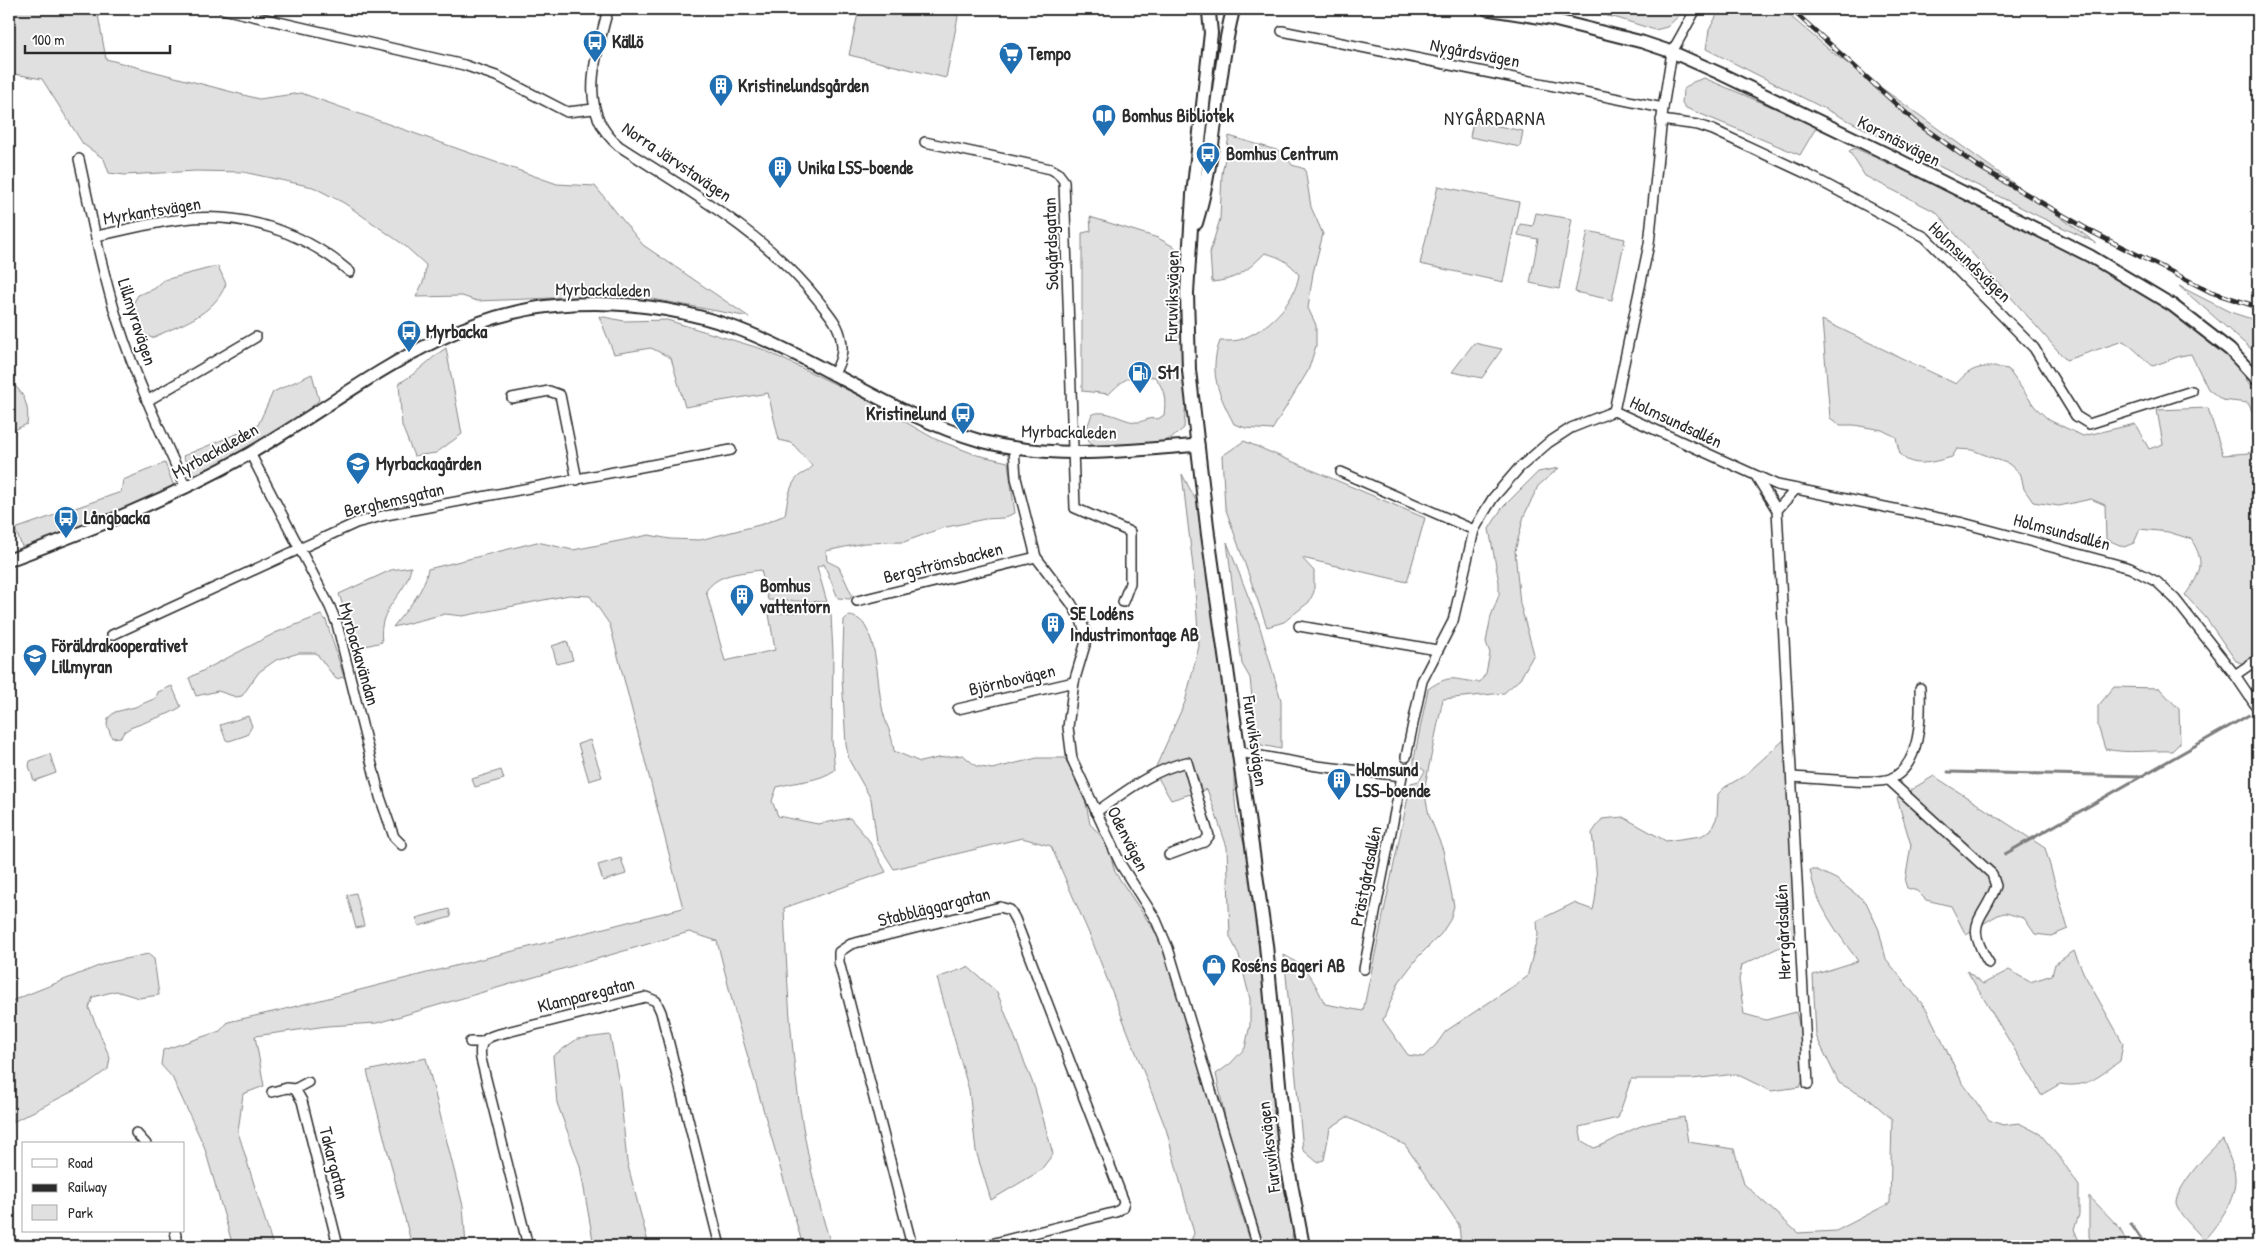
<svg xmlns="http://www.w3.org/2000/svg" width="2267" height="1255" font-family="'Patrick Hand',sans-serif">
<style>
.green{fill:#e0e0e0;stroke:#868686}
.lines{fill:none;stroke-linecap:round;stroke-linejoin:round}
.stream{stroke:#7e7e7e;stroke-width:3}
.minor-casing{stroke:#2b2b2b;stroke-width:12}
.tertiary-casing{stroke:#2b2b2b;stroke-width:15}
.secondary-casing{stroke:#2b2b2b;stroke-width:16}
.minor{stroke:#fff;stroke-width:9}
.tertiary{stroke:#fff;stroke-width:11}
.secondary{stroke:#fff;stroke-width:12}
.rail-casing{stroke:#2b2b2b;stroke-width:5}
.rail{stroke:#fff;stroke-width:3;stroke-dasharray:9;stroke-linecap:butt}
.labels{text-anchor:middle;stroke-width:4;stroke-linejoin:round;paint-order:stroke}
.poi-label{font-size:18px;font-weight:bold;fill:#2b2b2b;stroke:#fff;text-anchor:start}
.street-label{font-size:18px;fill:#2b2b2b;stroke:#fff}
.neighbourhood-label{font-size:19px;letter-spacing:1px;fill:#2b2b2b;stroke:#fff}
</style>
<rect width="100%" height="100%" fill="#fff"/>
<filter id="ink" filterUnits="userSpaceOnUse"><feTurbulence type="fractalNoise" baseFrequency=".02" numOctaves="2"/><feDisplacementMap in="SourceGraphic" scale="10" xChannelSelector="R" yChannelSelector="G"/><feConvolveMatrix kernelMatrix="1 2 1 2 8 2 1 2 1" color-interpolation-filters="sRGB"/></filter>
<g filter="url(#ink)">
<!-- green -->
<g class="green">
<path d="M9 9H97L106 59 259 99 301 93 557 184 595 186 643 245 749 317 631 295 477 301 462 296 416 297 424 280 426 265 404 245 344 203 313 187 243 172 196 171 125 175 109 173 104 159 83 144 42 79 9 73Z"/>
<path d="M859 9H953L958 17 946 78 849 55Z"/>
<path d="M1541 9H1686L1667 27 1655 30 1617 18 1580 10 1554 12Z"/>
<path d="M1717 9H1782L1832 52 2096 243 2040 217 1706 49 1709 30 1718 13Z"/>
<path d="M1704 78 1817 126 1800 155 1686 108 1682 103 1683 90 1693 82Z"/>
<path d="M1473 121 1523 131 1520 147 1470 137Z"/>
<path d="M1229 136 1283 152 1292 165 1305 169 1311 207 1323 234 1313 273 1308 308 1316 325V346L1308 371 1272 430 1246 428 1234 424C1219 395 1208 373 1220 341 1226 341 1234 341 1239 340 1268 330 1294 304 1299 275 1290 262 1280 257 1265 253 1248 270 1237 280 1212 282L1210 252 1220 219 1222 174Z"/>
<path d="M1855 148C1916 176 1976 205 2036 235 2102 268 2172 302 2227 351 2240 363 2244 381 2258 394V423L2248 403 2222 400 2208 389 2191 354 2180 356 2153 366C2142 358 2135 348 2123 341L2066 360 1936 212 1865 176 1849 151Z"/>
<path d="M1438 186 1519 202 1503 282 1420 264Z"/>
<path d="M1536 213 1572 219 1559 289 1530 283 1538 239 1518 235 1520 224 1533 226Z"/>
<path d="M1090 217 1158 238 1176 248 1179 255 1182 256 1183 373 1186 397 1184 428 1172 438 1161 442 1096 448 1089 442 1087 428 1092 414C1107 409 1120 420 1135 422 1143 423 1149 416 1158 419L1164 415C1166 399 1165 390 1155 377 1130 375 1127 376 1109 394L1082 391V233L1091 231Z"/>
<path d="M1588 231 1625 239 1612 300 1575 292Z"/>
<path d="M218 266 226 284C213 316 181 324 152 338L142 333 133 307 134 302 138 295 154 289 164 280Z"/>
<path d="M2179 286 2230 312 2258 321V355Z"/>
<path d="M599 316 624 321 667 320 762 349 860 396 935 439 977 455 1008 462 1015 513 1003 518 985 519 942 528 904 542 864 543 826 551 827 561 839 567 852 595 850 599 838 598 824 564 817 567 827 602 768 600 761 570C741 573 718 573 706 591L725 661 775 650 769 614 825 610 831 614 833 653 832 741 835 770C818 782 797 781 777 787L772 801 778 816 818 824 850 818 868 839 886 872 784 908C788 999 792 1083 812 1173 818 1198 823 1222 832 1246H803L736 1016 717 941 689 932 377 1023 327 1026 255 1036 264 1086 243 1094 238 1132 273 1246H233L204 1146 172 1077 161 1065 163 1050 220 1031 228 1022 277 1011 683 908 610 625 590 596 569 595 463 616 445 614 393 627C407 608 424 593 428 569L537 542 573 550 649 535 670 539 700 540 763 524 785 515C787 503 789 484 799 476 804 472 809 472 812 466L792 443 779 440 768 393 685 407 671 358 651 348 614 354Z"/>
<path d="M1822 320 1956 384C1972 365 1985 365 2008 369L2035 407 2049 420 2083 436 2135 424 2149 449 2163 444 2157 410 2208 408 2223 455 2249 453 2258 445V656L2244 664 2236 661 2206 618 2185 595C2201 573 2206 563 2191 539L2168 532 2140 529 2134 543 2124 547 2106 539 2105 505 2091 499 2059 506 2033 502 2024 489 2021 475 2009 464 1972 450 1957 449 1952 457C1937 461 1910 470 1900 453 1898 448 1897 442 1896 437L1882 430 1854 425H1840L1830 418Z"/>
<path d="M1474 343 1502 349 1482 378 1452 372Z"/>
<path d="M446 348 462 434 436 453 414 456 402 426 399 383C417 374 429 359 446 348Z"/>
<path d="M312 374 319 400C284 434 236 455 193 477L183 456 258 425 273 392Z"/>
<path d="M10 382C24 391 30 408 27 424L10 432 9 383Z"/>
<path d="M1244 441 1425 518 1407 582 1302 558 1314 571V592L1309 602 1284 622 1267 627 1225 507 1222 456Z"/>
<path d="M165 463 175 489 23 549 15 529 121 492 123 480Z"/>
<path d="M1559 468 1538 486 1524 516 1515 551 1520 604 1534 654 1520 679 1504 693 1443 699 1424 790 1429 815 1443 850 1454 906 1450 920 1441 934 1418 957 1399 982 1383 1020 1408 1055 1423 1057 1435 1046 1446 1031 1527 977 1538 935 1537 921 1574 903 1593 910C1600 883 1595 860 1592 833L1602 819 1623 817 1666 841 1701 836 1711 830 1717 817 1718 794 1725 787 1744 776 1786 738 1795 940 1742 965 1739 980 1744 1014 1766 1020 1796 1012C1801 1029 1808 1073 1800 1087L1771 1091 1736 1074 1692 1079H1631L1618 1118 1579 1127 1582 1141 1594 1148C1611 1143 1624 1132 1641 1126 1654 1121 1670 1120 1684 1117L1688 1142 1734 1149 1744 1184 1798 1233 1836 1231 1890 1203 1892 1119 1870 1100 1839 1083 1816 1036 1813 975 1858 961C1837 932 1816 905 1810 870H1817L1836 879 1866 902 1879 930 1886 959 1927 1010 1962 1082 1989 1120 2003 1125 2019 1123 2040 1134 2059 1156 2079 1186V1215L2074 1229 2081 1246H1461L1459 1225 1405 1145 1347 1117 1330 1128 1324 1160 1317 1162 1303 1150 1284 955C1309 968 1313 980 1325 1004L1363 1011 1411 783 1419 781 1425 771 1421 768 1414 769V759L1428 689C1453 672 1452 681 1480 682L1486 673 1490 653 1486 642 1491 616 1499 595V582L1489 529 1502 508 1538 472Z"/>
<path d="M1182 474 1200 508 1234 756C1234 787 1233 823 1248 851L1268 997 1280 1154 1293 1226 1292 1239 1288 1246H1264L1229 1136 1216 1074 1230 1064 1245 1048 1250 1025V999L1239 955 1230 937 1227 847 1207 789 1171 800 1154 771 1185 702 1199 646 1194 575Z"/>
<path d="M1227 542 1259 624 1281 700V749L1261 745 1256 737 1250 678 1242 664Z"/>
<path d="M411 567C406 598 377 605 382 642L357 648 339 594 391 570Z"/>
<path d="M321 615 326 620 344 677 336 679 316 653H299L276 660 259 672 242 696 236 697 218 691 196 696 189 678 275 633Z"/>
<path d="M848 616C854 616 860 619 864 624 878 645 877 683 882 707 885 724 892 732 894 751L920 762 938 758 963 755 976 766 992 769 1037 758H1065L1086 803 1090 824 1107 842 1115 872 1156 933 1167 958 1220 1133 1233 1188 1252 1246H1189L1194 1233 1166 1129 1091 938 1051 846 1022 838 894 869 877 842 871 799 849 760 846 745 842 677 844 620Z"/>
<path d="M567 641 573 660 557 664 552 646Z"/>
<path d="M172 686 181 707 170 713 130 728 124 732 121 737 112 738 107 725 108 718 115 712 135 707 156 698 158 692Z"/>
<path d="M2114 687 2159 688 2179 709 2180 743 2172 751C2149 750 2128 754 2105 749L2098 726V706Z"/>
<path d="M248 716 252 726 247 735 229 741 226 740 220 725Z"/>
<path d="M590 740 602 777 589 781 578 744Z"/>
<path d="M50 754 56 773 34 781 29 766 30 761Z"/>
<path d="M501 770 504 779 475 787 472 779Z"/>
<path d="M1934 776 2045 848 2068 929 2051 936 2035 934 2024 918C2018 917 2011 914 2005 913 1997 913 1975 930 1966 935L1951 906 1926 900 1917 891 1907 888 1905 882 1911 845 1897 798Z"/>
<path d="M621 858 626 874 603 881 598 865Z"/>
<path d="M356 893 364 926 356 928 347 895Z"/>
<path d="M449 909 451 917 419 926 416 918Z"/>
<path d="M2074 951 2084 974 2123 1043 2120 1061C2099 1076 2087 1089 2060 1084L2041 1095 2033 1080 1967 971 1983 984 2009 970 2030 982 2052 975 2055 964Z"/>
<path d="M148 954 154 959 159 995 139 998 116 991 93 997 89 1008 110 1058 108 1069 87 1084 9 1124V1002L106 963Z"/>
<path d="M968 967 997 992 1035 1089 1053 1154 1040 1171 991 1200 976 1151 969 1090 937 978Z"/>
<path d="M610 1035 620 1089 627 1162 649 1246H594L580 1166 557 1103 553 1056 577 1039Z"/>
<path d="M426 1058 463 1206 466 1246H412L367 1071Z"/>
<path d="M2223 1140C2226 1149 2231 1160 2234 1170 2240 1195 2220 1222 2204 1240 2198 1232 2176 1212 2176 1203 2176 1188 2210 1148 2223 1140Z"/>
<path d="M2089 1196 2120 1228 2126 1242 2121 1246 2094 1245 2089 1237Z"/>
</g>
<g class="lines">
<!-- stream -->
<g class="stream">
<path d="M1948 772 2142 776"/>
<path d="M2005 854 2249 715"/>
<path d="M2131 1224 2146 1246"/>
</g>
<defs>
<g id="minor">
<path d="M223 9 464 65 499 77 567 112 594 109"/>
<path d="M608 9C597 55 575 110 619 146 690 192 765 233 818 300 827 312 839 324 841 339 844 353 840 363 833 375"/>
<path d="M1282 31 1663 108"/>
<path d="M1661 120 1698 125 1713 130 1803 172 1925 237 2034 348 2076 416 2089 424 2192 391"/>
<path d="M925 142 1051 169 1058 173 1064 181 1075 508 1130 532V583L1123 602"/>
<path d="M79 159C91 213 101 269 118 322 136 379 161 433 186 488"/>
<path d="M96 236C125 230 154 222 183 219 244 212 304 232 350 272"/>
<path d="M512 398 549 391 560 395 577 480"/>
<path d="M147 401 256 337"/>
<path d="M1614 411 1649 244 1663 108 1672 52 1696 9"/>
<path d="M1014 449 1016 478 1036 557 1071 603 1081 620 1085 632V645L1074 682 1068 727 1072 759 1121 865 1156 920 1168 948 1258 1246"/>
<path d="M250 453 330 607 337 624 380 797 394 837 402 845"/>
<path d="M1341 472 1474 530"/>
<path d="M1756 476 1777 510 1796 489"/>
<path d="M1777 510 1808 1084"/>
<path d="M857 601 1036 557"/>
<path d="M1299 626 1437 650"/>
<path d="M112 635 356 523 386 515 731 450"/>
<path d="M2235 675 2258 659"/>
<path d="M958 709 1074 682"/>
<path d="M1239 752 1317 766 1402 776 1364 969"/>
<path d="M1406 757 1422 681 1453 621 1474 530 1485 511 1493 498 1519 468 1548 443 1571 428 1614 411 1777 485 1963 523 2130 568 2157 582 2175 599 2235 675 2258 709"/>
<path d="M1793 777C1812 778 1876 785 1890 779 1921 766 1921 717 1920 688"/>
<path d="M1889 780 1992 874 1996 886C1983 922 1963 921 1989 963"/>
<path d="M1096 812C1125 792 1152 770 1187 762L1209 836 1204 842 1169 855"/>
<path d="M470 1042H482"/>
<path d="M295 1089 302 1101 338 1246"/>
<path d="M272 1092 287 1088 295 1089 308 1082"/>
<path d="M136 1133 146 1144"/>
<path d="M175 1231 178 1246"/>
<path d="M528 1246 481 1059C479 1045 482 1039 495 1035L646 997 656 1001 661 1012 720 1246"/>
<path d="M912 1246 839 962V952L851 944 1000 907 1010 910 1015 919 1124 1202 1122 1208 1116 1212 983 1246"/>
</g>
<g id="tertiary">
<path d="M1487 9 1550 19 1642 42 1672 52 1719 73 1889 155 2090 256 2172 305 2230 350 2258 380"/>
<path d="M9 560C92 529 172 498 249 454 351 396 437 316 559 305 619 300 680 308 736 328 821 360 894 416 981 441 1053 460 1126 451 1198 445"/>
</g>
<g id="secondary">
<path d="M1209 13 1211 33 1193 195 1187 293 1189 370 1208 535 1266 945 1286 1158 1303 1246"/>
<path d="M1196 223C1217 154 1215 82 1232 14"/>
</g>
</defs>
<!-- minor casing -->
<use href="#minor" class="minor-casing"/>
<!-- tertiary casing -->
<use href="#tertiary" class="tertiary-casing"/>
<!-- secondary casing -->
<use href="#secondary" class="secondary-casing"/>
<!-- minor -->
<use href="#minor" class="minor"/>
<!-- tertiary -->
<use href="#tertiary" class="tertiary"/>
<!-- secondary -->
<use href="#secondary" class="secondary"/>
<defs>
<path id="rail" d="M1791 9 1917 123 1976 165 2092 232 2211 292 2258 307"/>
</defs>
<!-- rail casing -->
<use href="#rail" class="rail-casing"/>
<!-- rail -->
<use href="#rail" class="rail"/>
</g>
</g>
<!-- icons -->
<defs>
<symbol id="bus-pin" viewBox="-11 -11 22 30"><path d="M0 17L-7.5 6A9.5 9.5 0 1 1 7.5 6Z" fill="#1f6fb2" stroke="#fff"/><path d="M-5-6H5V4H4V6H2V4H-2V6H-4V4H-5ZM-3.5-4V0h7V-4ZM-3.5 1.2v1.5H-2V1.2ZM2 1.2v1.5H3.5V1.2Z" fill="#fff"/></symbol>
<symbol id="supermarket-pin" viewBox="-11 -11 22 30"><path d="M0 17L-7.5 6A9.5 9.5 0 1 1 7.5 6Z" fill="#1f6fb2" stroke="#fff"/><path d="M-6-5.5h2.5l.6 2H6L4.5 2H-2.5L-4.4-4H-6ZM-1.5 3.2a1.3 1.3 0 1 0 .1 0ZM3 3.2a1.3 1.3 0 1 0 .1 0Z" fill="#fff"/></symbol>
<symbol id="building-pin" viewBox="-11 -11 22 30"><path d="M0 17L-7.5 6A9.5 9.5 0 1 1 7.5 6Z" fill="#1f6fb2" stroke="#fff"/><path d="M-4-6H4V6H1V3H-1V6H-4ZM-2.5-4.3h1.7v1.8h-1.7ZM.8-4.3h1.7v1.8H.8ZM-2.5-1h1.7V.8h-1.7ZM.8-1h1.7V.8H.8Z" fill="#fff"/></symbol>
<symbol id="library-pin" viewBox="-11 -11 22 30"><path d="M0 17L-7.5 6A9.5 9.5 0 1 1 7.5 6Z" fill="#1f6fb2" stroke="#fff"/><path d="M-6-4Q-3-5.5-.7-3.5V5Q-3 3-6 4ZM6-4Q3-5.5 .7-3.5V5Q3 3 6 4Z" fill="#fff"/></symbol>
<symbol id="fuel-pin" viewBox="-11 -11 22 30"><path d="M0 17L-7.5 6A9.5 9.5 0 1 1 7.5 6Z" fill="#1f6fb2" stroke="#fff"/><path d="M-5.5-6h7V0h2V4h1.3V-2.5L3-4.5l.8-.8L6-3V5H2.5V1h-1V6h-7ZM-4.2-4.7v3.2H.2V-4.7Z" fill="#fff"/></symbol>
<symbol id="school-pin" viewBox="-11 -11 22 30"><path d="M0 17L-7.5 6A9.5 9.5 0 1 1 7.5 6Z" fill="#1f6fb2" stroke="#fff"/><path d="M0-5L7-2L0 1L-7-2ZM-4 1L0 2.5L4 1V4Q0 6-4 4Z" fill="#fff"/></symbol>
<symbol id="shop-pin" viewBox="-11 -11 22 30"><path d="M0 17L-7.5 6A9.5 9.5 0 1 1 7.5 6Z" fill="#1f6fb2" stroke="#fff"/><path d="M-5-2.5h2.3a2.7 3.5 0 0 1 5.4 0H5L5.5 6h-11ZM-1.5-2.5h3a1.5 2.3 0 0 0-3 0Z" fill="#fff"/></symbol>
</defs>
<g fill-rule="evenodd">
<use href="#bus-pin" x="581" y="28" width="28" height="38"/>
<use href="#supermarket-pin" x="997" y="40" width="28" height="38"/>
<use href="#building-pin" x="707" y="72" width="28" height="38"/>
<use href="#library-pin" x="1090" y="102" width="28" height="38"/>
<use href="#bus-pin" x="1194" y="140" width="28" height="38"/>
<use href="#building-pin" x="766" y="154" width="28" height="38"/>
<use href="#bus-pin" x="395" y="318" width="28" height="38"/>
<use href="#fuel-pin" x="1126" y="359" width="28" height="38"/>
<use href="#bus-pin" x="949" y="400" width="28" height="38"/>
<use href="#school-pin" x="344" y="450" width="28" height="38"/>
<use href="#bus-pin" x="52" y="504" width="28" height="38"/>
<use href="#building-pin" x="728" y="582" width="28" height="38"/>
<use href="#building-pin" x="1039" y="610" width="28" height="38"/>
<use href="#school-pin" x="21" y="642" width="28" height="38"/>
<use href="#building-pin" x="1325" y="766" width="28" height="38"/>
<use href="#shop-pin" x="1200" y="952" width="28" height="38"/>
</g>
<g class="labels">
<!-- poi labels -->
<g class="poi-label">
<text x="612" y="48">Källö</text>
<text x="1028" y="60">Tempo</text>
<text x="738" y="92">Kristinelundsgården</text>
<text x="1122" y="122">Bomhus Bibliotek</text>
<text x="1226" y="160">Bomhus Centrum</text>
<text x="798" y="174">Unika LSS-boende</text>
<text x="426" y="338">Myrbacka</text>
<text x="1158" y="379">St1</text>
<text x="946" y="420" text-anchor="end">Kristinelund</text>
<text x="376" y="470">Myrbackagården</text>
<text x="84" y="524">Långbacka</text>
<text x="760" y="592">Bomhus<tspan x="760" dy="21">vattentorn</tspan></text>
<text x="1070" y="620">SE Lodéns<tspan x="1070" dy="21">Industrimontage AB</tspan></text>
<text x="52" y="652">Föräldrakooperativet<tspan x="52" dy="21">Lillmyran</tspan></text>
<text x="1356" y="776">Holmsund<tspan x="1356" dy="21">LSS-boende</tspan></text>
<text x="1232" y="972">Roséns Bageri AB</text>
</g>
<!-- street labels -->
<g class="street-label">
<text transform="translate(1475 53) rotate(11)" y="6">Nygårdsvägen</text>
<text transform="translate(1899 141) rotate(27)" y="6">Korsnäsvägen</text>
<text transform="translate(677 162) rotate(34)" y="6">Norra Järvstavägen</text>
<text transform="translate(152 211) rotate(-9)" y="6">Myrkantsvägen</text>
<text transform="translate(1051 244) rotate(-92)" y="6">Solgårdsgatan</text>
<text transform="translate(1970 262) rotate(44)" y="6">Holmsundsvägen</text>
<text transform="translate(603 290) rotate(1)" y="6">Myrbackaleden</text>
<text transform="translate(1172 296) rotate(-89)" y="6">Furuviksvägen</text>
<text transform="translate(137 322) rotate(72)" y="6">Lillmyravägen</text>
<text transform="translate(1676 422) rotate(25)" y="6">Holmsundsallén</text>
<text transform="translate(1069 432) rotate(1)" y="6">Myrbackaleden</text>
<text transform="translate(215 451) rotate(-29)" y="6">Myrbackaleden</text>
<text transform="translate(394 500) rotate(-13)" y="6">Berghemsgatan</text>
<text transform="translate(2062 532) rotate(15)" y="6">Holmsundsallén</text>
<text transform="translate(943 563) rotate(-14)" y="6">Bergströmsbacken</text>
<text transform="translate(359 654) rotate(74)" y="6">Myrbackavändan</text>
<text transform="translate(1012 680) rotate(-13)" y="6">Björnbovägen</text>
<text transform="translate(1255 741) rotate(82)" y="6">Furuviksvägen</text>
<text transform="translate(1128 839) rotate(63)" y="6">Odenvägen</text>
<text transform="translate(1366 876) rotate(-79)" y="6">Prästgårdsallén</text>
<text transform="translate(934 907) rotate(-14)" y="6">Stabbläggargatan</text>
<text transform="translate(1783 932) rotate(-92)" y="6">Herrgårdsallén</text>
<text transform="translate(586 995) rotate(-14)" y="6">Klamparegatan</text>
<text transform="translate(1269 1147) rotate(-97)" y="6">Furuviksvägen</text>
<text transform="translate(334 1163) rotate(76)" y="6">Takargatan</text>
</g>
<!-- neighbourhood labels -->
<g class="neighbourhood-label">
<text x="1495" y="125">NYGÅRDARNA</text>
</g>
</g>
<!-- margin -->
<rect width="2267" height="1255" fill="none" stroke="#fff" stroke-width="30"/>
<rect x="15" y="15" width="2237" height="1225" fill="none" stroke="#2b2b2b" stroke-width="2" filter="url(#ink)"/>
<!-- legend -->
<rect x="22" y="1142" width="162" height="90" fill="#ffffff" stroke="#aaaaaa"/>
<rect x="32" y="1159" width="25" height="8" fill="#ffffff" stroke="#aaaaaa"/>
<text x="68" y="1168" font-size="15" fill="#2b2b2b">Road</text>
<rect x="32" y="1184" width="25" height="8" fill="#2b2b2b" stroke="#aaaaaa"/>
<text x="68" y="1192" font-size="15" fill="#2b2b2b">Railway</text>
<rect x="32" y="1205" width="25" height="15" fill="#e0e0e0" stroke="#aaaaaa"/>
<text x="68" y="1218" font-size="15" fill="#2b2b2b">Park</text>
<!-- scale -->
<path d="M25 45v8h145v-8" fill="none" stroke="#2b2b2b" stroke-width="2.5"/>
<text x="32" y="45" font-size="15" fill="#2b2b2b" stroke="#ffffff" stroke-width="4" paint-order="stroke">100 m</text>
</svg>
